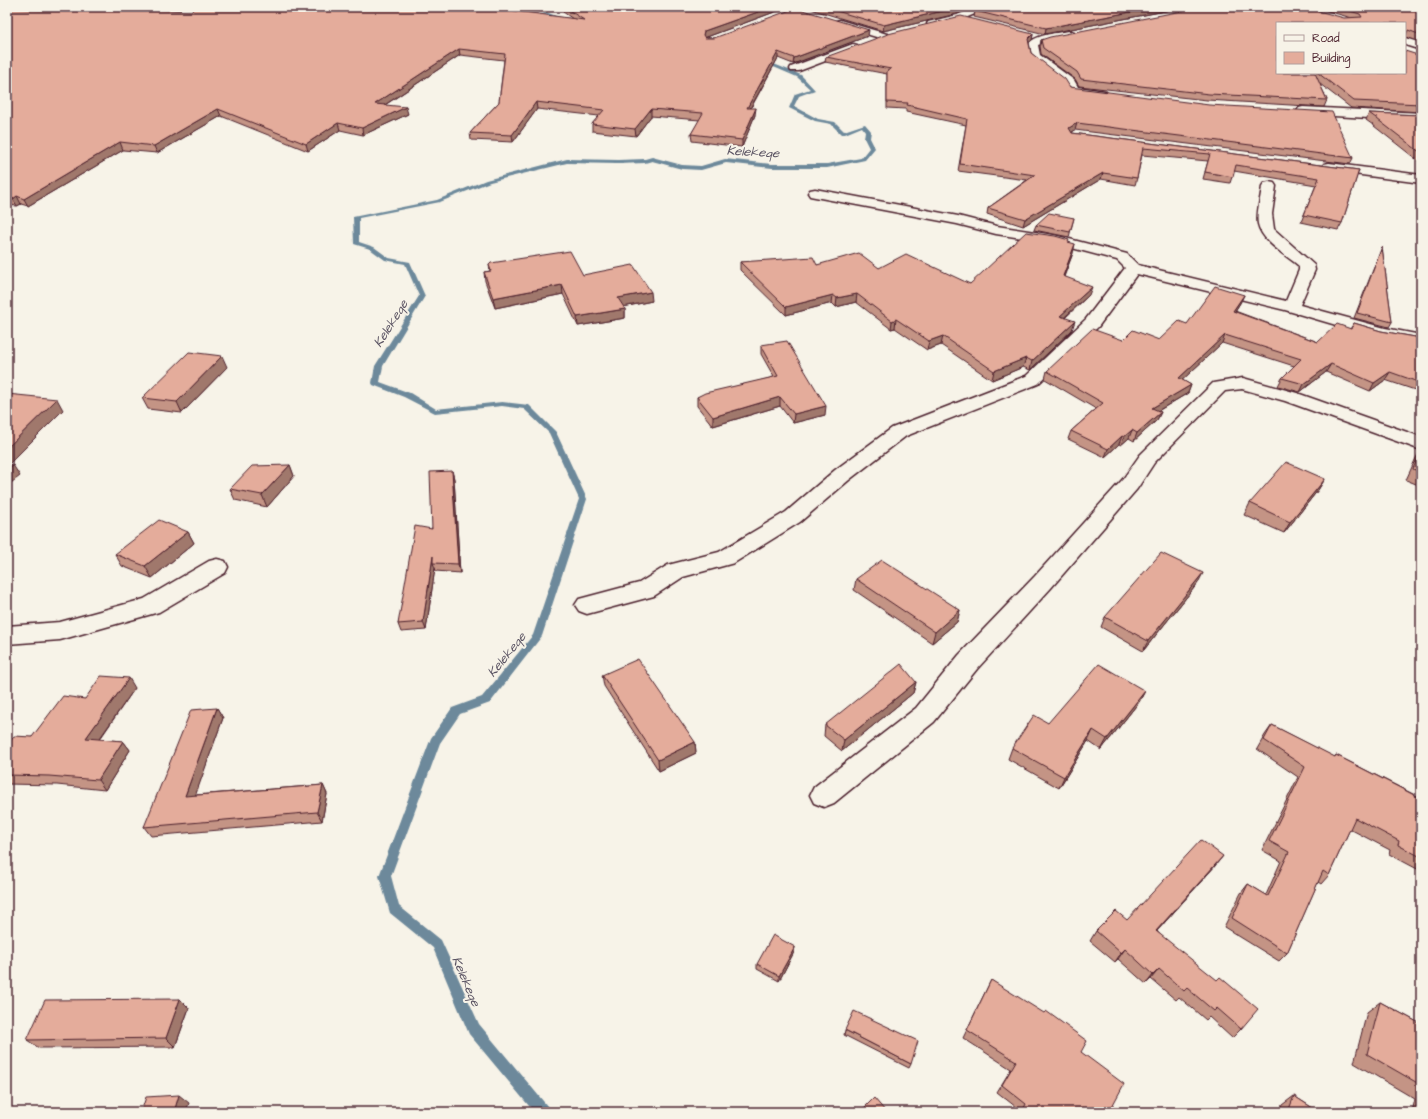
<svg xmlns="http://www.w3.org/2000/svg" width="1428" height="1119" font-family="'Architects Daughter',sans-serif">
<style>
.lines{fill:none;stroke-linecap:round;stroke-linejoin:round}
.stream{fill:#6d899b;fill-rule:evenodd}
.street-casing{stroke:#4a1f2b;stroke-width:3}
.street{fill:#f7f3e8;fill-rule:evenodd}
.wall{fill:#c49485;stroke:#4a1f2b}
.shaded-wall{fill:#a0786c;stroke:#4a1f2b}
.building{fill:#e4ac9b;stroke:#4a1f2b}
.labels{text-anchor:middle;stroke-width:4;stroke-linejoin:round;paint-order:stroke}
.water-label{font-size:13px;font-style:italic;fill:#5b5463;stroke:#f7f3e8}
</style>
<rect width="100%" height="100%" fill="#f7f3e8"/>
<filter id="ink" filterUnits="userSpaceOnUse"><feTurbulence type="fractalNoise" baseFrequency=".025" numOctaves="2"/><feDisplacementMap in="SourceGraphic" scale="8" xChannelSelector="R" yChannelSelector="G"/><feConvolveMatrix kernelMatrix="1 2 1 2 8 2 1 2 1" color-interpolation-filters="sRGB"/></filter>
<g filter="url(#ink)">
<g class="lines">
<!-- stream -->
<g class="stream">
<path d="M527 7H533L564 19 561 20Z"/>
<path d="M764 60 801 75 815 90 799 96 794 106 818 119 835 122 844 131 865 124 871 131 870 138 875 148 865 160 827 168H772L726 163 701 170 682 169 652 161 645 163 618 164 567 163 490 182 440 202 359 218V242L374 247 389 258 410 262 425 296 383 366 380 382 410 393 436 409 502 402 529 405 556 432 587 499 542 636 490 703 460 714 440 743 391 876 399 906 441 940 479 1024 548 1107 550 1112H534L469 1034 433 948 390 913 379 876 431 738 452 708 482 697 533 635 579 499 549 433 524 409 502 406 435 413 404 397 373 385 372 383 375 366 419 296 405 264 385 260 370 249 354 244 353 217 437 200 486 180 567 159 618 160 645 159 652 157 682 165 701 166 725 159 772 164H827L861 158 869 148 864 138 865 131 862 127 845 134H841L831 124 815 121 789 108 795 94 810 89 797 77 762 62Z"/>
</g>
<defs>
<g id="street">
<path d="M7 7H78L79 8 74 11 7 12Z"/>
<path d="M977 7H991L963 19 932 27 927 24 928 22 957 15Z"/>
<path d="M840 20 887 34 888 36 883 39 836 25 835 23 836 21Z"/>
<path d="M1070 31 1074 32 1075 34 1074 36 1048 42 1038 45 1040 55 1074 80 1078 87 1105 91 1107 93 1105 95 1069 92 1065 84 1030 56 1028 44C1037 34 1057 33 1070 31Z"/>
<path d="M1405 38 1421 43V50L1405 45Z"/>
<path d="M853 44 857 45 858 47 857 49 799 71H791L790 69 791 67Z"/>
<path d="M1303 107 1421 113V121L1299 114 1297 111 1299 108Z"/>
<path d="M1329 163 1421 175V183L1324 170 1322 167 1324 164Z"/>
<path d="M1269 182 1274 183 1276 186 1272 214 1274 229 1314 265 1315 270 1300 305 1385 328 1421 335V345L1377 337 1285 310 1137 274 1098 327 1038 384 906 436 849 480 800 522 734 563 683 577 654 596 587 614 579 611 575 605 579 599 639 583 668 565 719 552 786 512 835 470 892 428 1026 376 1086 319 1125 268 1117 260 1053 243 996 234 957 224 815 197 810 196 808 193 810 190 815 189 958 216 997 226 1054 235 1127 254 1138 265 1286 301 1299 270V266C1286 255 1262 242 1258 224 1256 212 1261 198 1262 186L1264 183Z"/>
<path d="M1243 378 1297 393 1421 437V450L1285 401 1242 389 1225 391 1154 463 1137 489 1051 588 977 669 934 722 834 803 824 807 814 803 810 795 814 787 916 708 959 655 1035 576 1123 479 1140 455 1213 383Z"/>
<path d="M217 559 225 561 228 567 225 573 159 612 60 640 7 644V626L60 622 144 599 209 561Z"/>
</g>
</defs>
<!-- street casing -->
<use href="#street" class="street-casing"/>
<!-- street -->
<use href="#street" class="street"/>
</g>
<!-- wall -->
<g class="wall">
<path d="M161 7H486L573 19 556 7H645L641 10H642L650 7H788L704 38H705L868 36 793 64 778 58 751 108 755 115 742 147 692 141 691 134 700 120 651 116 636 136 592 131V124L599 116 537 109 513 142 471 140 470 133 499 102 504 60 460 55 385 105 408 114 363 135 340 130 308 151 221 116 157 153 123 150 28 206 21 204 17 206 7 205V8L43 10 191 11 194 8H193Z"/>
<path d="M807 7H973L957 14 883 31 807 8Z"/>
<path d="M983 7H1186L1045 34 974 17 975 11Z"/>
<path d="M1313 7H1421V42L1406 37 1405 38V23L1277 73H1405L1421 56V112L1351 108 1320 84 1327 100 1324 107 1207 100 1079 86 1075 79 1041 54 1040 46 1041 40 1352 18Z"/>
<path d="M1033 34 1032 40 1029 42 1031 53 1070 87 1353 158 1350 164 1075 130 1072 132V133L1359 170 1342 223 1338 230 1301 222 1316 185 1234 171 1230 183 1203 179 1208 161 1142 155 1137 178 1135 185 1101 179 1023 226 987 214 988 208 1027 180 958 171 966 125 906 112V109L887 108V74L825 62 826 57Z"/>
<path d="M1369 113 1421 115V163L1374 126 1373 123V125L1366 120Z"/>
<path d="M1074 218 1069 237 1034 230 1036 225Z"/>
<path d="M1068 242 1073 253 1064 277 1089 295 1065 318 1072 330 1030 370 1023 367 992 380 941 345 927 350 895 328 891 329 856 302 836 307 832 303 786 315 740 270V262L817 265 879 268 970 284Z"/>
<path d="M1382 247 1392 322 1389 327 1354 318 1380 252Z"/>
<path d="M489 265 583 275 652 301 623 307 625 309V318L578 326 563 294 495 308 485 281 484 272 490 271Z"/>
<path d="M1244 295 1240 303 1235 311 1318 342 1350 329 1354 323 1381 331 1421 338V392L1385 380 1370 391 1326 372 1300 392 1278 386 1282 378 1294 366 1222 343 1182 380 1191 385 1188 393 1158 411 1161 412 1157 420 1134 441 1129 438 1121 445 1119 444 1105 457 1068 439 1071 431 1096 409 1045 379 1047 371 1123 340H1159L1187 324Z"/>
<path d="M761 345 825 415 793 423 780 406 713 426 697 406V397L774 377 761 354Z"/>
<path d="M227 367 182 413 148 409 142 398Z"/>
<path d="M1421 449V486L1406 480 1416 458Z"/>
<path d="M290 465 294 476 267 507 235 500 230 489Z"/>
<path d="M452 471 454 479 460 573 436 571 435 568 426 630 401 632 398 624Z"/>
<path d="M1325 479 1318 490 1284 533 1244 515 1250 503Z"/>
<path d="M188 532 194 543 152 578 122 566 115 554Z"/>
<path d="M856 579 960 610 957 622 932 643 854 590Z"/>
<path d="M1198 583 1143 651 1101 627 1105 617Z"/>
<path d="M602 675 695 742 696 753 659 771 604 686Z"/>
<path d="M916 682 913 693 842 751 824 736 825 725Z"/>
<path d="M135 688 100 739 123 741 130 750 105 790 57 785 7 784V746L32 737 85 699Z"/>
<path d="M1145 691 1139 702 1101 750 1088 741 1059 788 1008 759 1012 748 1048 723Z"/>
<path d="M217 708 223 718 195 795 323 785 327 794 322 821 151 836 144 827Z"/>
<path d="M1272 725 1334 757 1336 755 1417 796 1421 792V871L1389 854 1390 850 1350 829 1329 875 1321 884 1318 882 1287 953 1279 961 1224 927 1241 893 1248 884 1266 895 1281 861 1262 850 1298 777 1257 749 1265 735Z"/>
<path d="M1215 866 1157 931 1241 1029 1232 1038 1209 1017 1206 1020 1179 997 1176 1000 1151 979 1146 984 1118 959 1115 962 1090 941 1096 931 1127 920Z"/>
<path d="M795 947 794 952 779 981 757 969V964Z"/>
<path d="M991 980 1081 1052 1109 1112H1021V1111L997 1092 1011 1069 963 1038Z"/>
<path d="M180 999 189 1008 175 1047 39 1048 27 1040Z"/>
<path d="M1380 1002 1421 1024V1112H1412L1415 1099 1354 1063 1367 1012Z"/>
<path d="M845 1030 911 1064 909 1068 844 1035Z"/>
<path d="M1294 1096 1319 1112H1279L1282 1105Z"/>
</g>
<!-- shaded-wall -->
<g class="shaded-wall">
<path d="M635 7H645L636 12Z"/>
<path d="M772 7H788L704 38 703 35 704 31Z"/>
<path d="M959 7H973L957 14 883 31 884 25Z"/>
<path d="M1157 7H1186L1045 34 1046 28Z"/>
<path d="M869 30 868 36 793 64 794 58Z"/>
<path d="M1033 34 1032 40 1027 44 1028 39Z"/>
<path d="M459 49 460 55 377 110 375 104Z"/>
<path d="M778 52V58L747 114V108Z"/>
<path d="M536 102 537 109 513 142 512 135Z"/>
<path d="M406 107 408 114 363 135 362 128Z"/>
<path d="M756 108 755 115 742 147V140Z"/>
<path d="M218 109 221 116 157 153 154 146Z"/>
<path d="M651 109V116L636 136 635 129Z"/>
<path d="M338 123 340 130 308 151 306 144Z"/>
<path d="M1077 123 1075 130 1068 135 1069 128Z"/>
<path d="M120 142 123 150 28 206 24 199Z"/>
<path d="M1103 173 1101 179 1023 226 1025 219Z"/>
<path d="M17 196 21 204 17 206 13 199Z"/>
<path d="M1075 244 1073 253 1060 285 1063 276Z"/>
<path d="M562 285 563 294 495 308 493 298Z"/>
<path d="M1092 287 1089 295 1057 324 1060 316Z"/>
<path d="M651 292 652 301 618 308V298Z"/>
<path d="M857 294 856 302 836 307 837 298Z"/>
<path d="M833 295 832 303 786 315V307Z"/>
<path d="M1244 295 1240 303 1230 319 1233 311Z"/>
<path d="M625 309V318L578 326 577 317Z"/>
<path d="M896 319 895 328 891 329 892 321Z"/>
<path d="M1075 321 1072 330 1030 370 1032 361Z"/>
<path d="M1225 335 1222 343 1176 386 1179 378Z"/>
<path d="M943 336 941 345 927 350 929 341Z"/>
<path d="M222 356 227 367 182 413 177 402Z"/>
<path d="M1026 358 1023 367 992 380 994 371Z"/>
<path d="M1331 364 1326 372 1300 392 1304 384Z"/>
<path d="M1390 372 1385 380 1370 391 1374 383Z"/>
<path d="M1191 385 1188 393 1149 416 1152 408Z"/>
<path d="M780 397V406L713 426V417Z"/>
<path d="M57 399 63 410 7 466V448Z"/>
<path d="M826 406 825 415 793 423 794 414Z"/>
<path d="M1161 412 1157 420 1134 441 1137 433Z"/>
<path d="M1132 430 1129 438 1121 445 1124 437Z"/>
<path d="M1122 436 1119 444 1105 457 1108 449Z"/>
<path d="M13 465 20 476 7 486V469Z"/>
<path d="M290 465 294 476 267 507 262 495Z"/>
<path d="M452 471 454 479 460 573 458 564Z"/>
<path d="M1325 479 1318 490 1284 533 1290 522Z"/>
<path d="M188 532 194 543 152 578 145 566Z"/>
<path d="M433 556V563L435 568 426 630 423 622Z"/>
<path d="M1203 573 1198 583 1143 651 1148 641Z"/>
<path d="M960 610 957 622 932 643 935 632Z"/>
<path d="M129 678 135 688 93 748 86 738Z"/>
<path d="M916 682 913 693 842 751 844 740Z"/>
<path d="M1145 691 1139 702 1101 750 1107 739Z"/>
<path d="M217 708 223 718 192 805 185 796Z"/>
<path d="M1093 730 1088 741 1059 788 1064 777Z"/>
<path d="M123 741 130 750 105 790 98 780Z"/>
<path d="M695 742 696 753 659 771 658 760Z"/>
<path d="M323 785 327 794 322 821 317 812Z"/>
<path d="M1223 856 1215 866 1149 940 1156 931Z"/>
<path d="M795 947 794 952 779 981V976Z"/>
<path d="M1125 949 1118 959 1115 962 1121 953Z"/>
<path d="M1159 969 1151 979 1146 984 1153 975Z"/>
<path d="M180 999 189 1008 175 1047 166 1038Z"/>
<path d="M179 1095 189 1103 186 1112H174Z"/>
</g>
<!-- building -->
<g class="building">
<path d="M49 7H103L191 11 197 7H486L584 20 564 7H636L642 10 650 7H772L704 31 703 35 705 38H714L796 8 869 30 794 58 778 52 747 108H756L742 140 691 134 703 113 651 109 635 129 592 124 604 110 536 102 512 135 470 133 499 102 505 54 459 49 375 104 406 107 362 128 338 123 306 144 218 109 154 146 120 142 24 199 17 196 13 199 7 198V8L43 10Z"/>
<path d="M823 7H959L884 25Z"/>
<path d="M983 7H1157L1046 28 975 11Z"/>
<path d="M1202 7H1304L1344 18 1362 17 1360 14 1337 7H1421V35L1408 30 1406 35H1405V23H1277V73H1315L1327 100 1209 94 1081 79 1077 72 1043 48 1041 40 1050 37Z"/>
<path d="M961 16 1033 34 1028 39 1031 53 1065 79 1070 87 1209 105 1332 112 1353 158 1077 123 1069 128 1072 133 1359 170 1342 223 1304 215 1319 178 1236 165 1233 177 1205 172 1210 154 1143 148 1137 178 1103 173 1025 219 988 208 1035 175 960 164 967 119 907 105 908 103 887 102V71L891 69 826 57 888 34Z"/>
<path d="M1405 51 1421 56V104L1354 101 1318 73H1405Z"/>
<path d="M1369 113 1421 115V153L1377 119V116L1376 118Z"/>
<path d="M1049 213 1074 218 1070 232 1036 225Z"/>
<path d="M1026 232 1055 236 1069 240 1068 242 1075 244 1063 276 1092 287 1060 316 1075 321 1032 361 1026 358 994 371 943 336 929 341 896 319 892 321 857 294 837 298 833 295 786 307 740 262 813 257 817 265 859 253 879 268 906 254 970 284Z"/>
<path d="M1382 247 1392 322 1357 313Z"/>
<path d="M570 251 583 275 633 265 651 292 618 298 625 309 577 317 562 285 493 298 484 272 491 271 489 265 491 263Z"/>
<path d="M1215 286 1244 295 1233 311 1318 342 1337 324 1351 329 1354 323 1381 331 1421 338V383L1390 372 1374 383 1331 364 1304 384 1282 378 1301 359 1225 335 1179 378 1191 385 1152 408 1161 412 1137 433 1132 430 1124 437 1122 436 1108 449 1071 431 1103 403 1047 371 1092 329 1123 340 1133 330 1159 340 1179 321 1187 324Z"/>
<path d="M787 341 826 406 794 414 780 397 713 417 697 397 705 393 778 376 761 345Z"/>
<path d="M189 352 222 356 177 402 142 398Z"/>
<path d="M7 394 57 399 7 448Z"/>
<path d="M1421 451V472L1413 469Z"/>
<path d="M1286 462 1325 479 1290 522 1250 503Z"/>
<path d="M7 464 13 465 7 469Z"/>
<path d="M290 465 262 495 230 489 252 466Z"/>
<path d="M452 471 458 564 433 563V556L423 622 398 624 415 526 432 529 430 472Z"/>
<path d="M159 520 188 532 145 566 115 554Z"/>
<path d="M1161 553 1203 573 1148 641 1105 617Z"/>
<path d="M882 560 960 610 935 632 856 579Z"/>
<path d="M638 659 695 742 658 760 602 675Z"/>
<path d="M901 664 916 682 844 740 825 725Z"/>
<path d="M1099 664 1145 691 1107 739 1093 730 1064 777 1012 748 1034 715 1048 723Z"/>
<path d="M101 676 129 678 86 738 123 741 98 780 49 776 7 775V746L14 736 32 737 63 696 85 699Z"/>
<path d="M217 708 185 796 323 785 317 812 144 827 191 710Z"/>
<path d="M1272 725 1335 757 1336 755 1420 798 1421 796V857L1398 845 1399 841 1355 818 1329 875 1323 871 1287 953 1232 918 1248 884 1268 896 1289 852 1269 841 1305 767 1264 740Z"/>
<path d="M1201 840 1223 856 1156 931 1217 980 1220 977 1258 1009 1241 1029 1217 1008 1214 1011 1187 988 1184 991 1159 969 1153 975 1125 949 1121 953 1096 931 1116 911 1127 920Z"/>
<path d="M773 935 795 947 779 976 757 964Z"/>
<path d="M991 980 1044 1013 1046 1011 1087 1041 1081 1052 1124 1084 1109 1112H1022L1026 1104 1002 1085 1016 1061 967 1030Z"/>
<path d="M180 999 166 1038 27 1040 45 1000Z"/>
<path d="M1380 1002 1421 1024V1085L1367 1054Z"/>
<path d="M854 1011 918 1041 911 1064 845 1030Z"/>
<path d="M179 1095 174 1112H141L146 1097Z"/>
<path d="M1294 1096 1319 1112H1288Z"/>
<path d="M874 1098 886 1112H860Z"/>
</g>
</g>
<g class="labels">
<!-- water labels -->
<g class="water-label">
<text transform="translate(753 151) rotate(3)" y="5">Kelekeqe</text>
<text transform="translate(390 323) rotate(-58)" y="5">Kelekeqe</text>
<text transform="translate(506 654) rotate(-51)" y="5">Kelekeqe</text>
<text transform="translate(467 981) rotate(67)" y="5">Kelekeqe</text>
</g>
</g>
<!-- margin -->
<rect width="1428" height="1119" fill="none" stroke="#f7f3e8" stroke-width="24"/>
<rect x="12" y="12" width="1404" height="1095" fill="none" stroke="#4a1f2b" stroke-width="1.5" filter="url(#ink)"/>
<!-- legend -->
<rect x="1276" y="22" width="130" height="52" fill="#f7f3e8" stroke="#b29e9c"/>
<rect x="1284" y="35" width="20" height="6" fill="#f7f3e8" stroke="#b29e9c"/>
<text x="1312" y="42" font-size="12" fill="#4a1f2b">Road</text>
<rect x="1284" y="52" width="20" height="12" fill="#e4ac9b" stroke="#b29e9c"/>
<text x="1312" y="62" font-size="12" fill="#4a1f2b">Building</text>
</svg>
